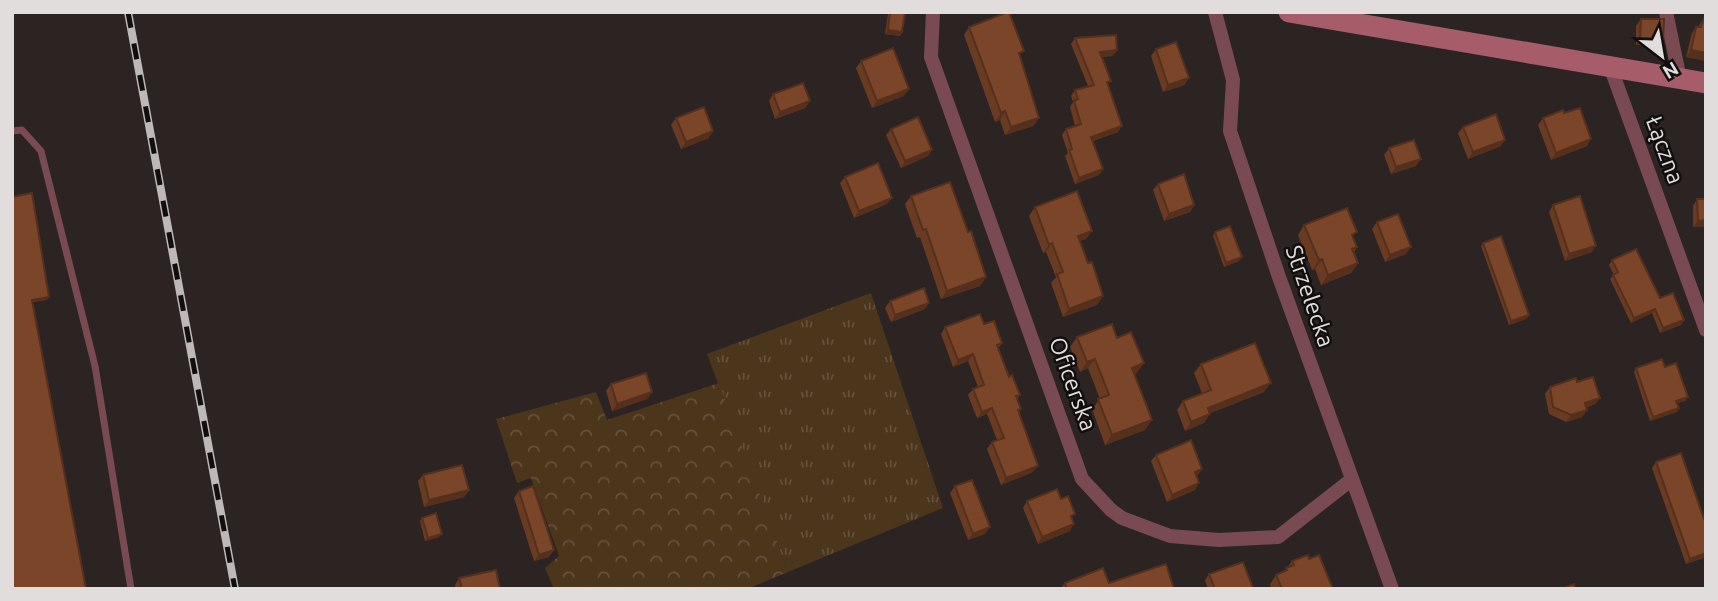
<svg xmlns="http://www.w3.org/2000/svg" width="1718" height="601" font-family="Ubuntu,sans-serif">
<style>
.grass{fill:url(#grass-tufts)}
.forest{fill:url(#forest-crowns)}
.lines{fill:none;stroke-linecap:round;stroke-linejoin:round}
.lane{stroke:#794a52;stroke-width:7}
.street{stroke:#794a52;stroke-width:14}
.secondary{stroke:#a75c6a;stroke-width:21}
.rail-casing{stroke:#beb8b8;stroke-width:8}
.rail{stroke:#110e0e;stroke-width:5;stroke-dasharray:16;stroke-linecap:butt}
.wall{fill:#693b22}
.shaded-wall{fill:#55301c}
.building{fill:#7a4528;stroke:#55301c;stroke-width:2}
.labels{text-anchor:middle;stroke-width:5;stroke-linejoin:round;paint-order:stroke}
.street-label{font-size:23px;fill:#e2dddd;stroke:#110e0e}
</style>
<defs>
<pattern id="grass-tufts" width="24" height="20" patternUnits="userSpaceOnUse" patternTransform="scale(1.75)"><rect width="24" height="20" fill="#4b351b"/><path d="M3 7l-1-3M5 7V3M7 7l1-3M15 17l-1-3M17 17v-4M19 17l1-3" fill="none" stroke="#65523c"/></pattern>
<pattern id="forest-crowns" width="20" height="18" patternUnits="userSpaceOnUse" patternTransform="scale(1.75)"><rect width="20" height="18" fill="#4b351b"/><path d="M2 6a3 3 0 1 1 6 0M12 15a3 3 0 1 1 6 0" fill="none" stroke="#65523c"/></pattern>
</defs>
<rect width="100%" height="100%" fill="#2b2423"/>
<!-- grass -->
<path class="grass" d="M871 293 943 508 788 572 707 354Z"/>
<!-- forest -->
<path class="forest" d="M719 383 788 572 747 589H554L545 568 559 556 531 478 517 483 496 419 596 392 607 420Z"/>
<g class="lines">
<!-- lane -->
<path class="lane" d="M12 131 22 130 41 151 95 366 131 589"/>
<!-- street -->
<g class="street">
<path d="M933 12 931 57 1082 479 1111 510 1122 518 1170 536 1219 540 1278 537 1351 480"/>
<path d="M1215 12 1233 80 1230 131 1279 277 1392 589"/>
<path d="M1666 12 1680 79"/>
<path d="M1610 66 1706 330"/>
</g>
<!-- secondary -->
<path class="secondary" d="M1289 12 1706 83"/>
<defs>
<path id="rail" d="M128 12 235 589"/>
</defs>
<!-- rail casing -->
<use href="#rail" class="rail-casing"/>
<!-- rail -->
<use href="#rail" class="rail"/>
</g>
<!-- wall -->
<g class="wall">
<path d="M889 12 905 13 902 32 900 36 885 34 888 14Z"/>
<path d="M1704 18H1706V61L1686 57 1692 33 1696 27H1698Z"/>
<path d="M1641 19 1663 39 1659 45H1636V26Z"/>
<path d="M969 27 1020 57 1039 118 1033 126 1005 135 1000 120 995 122 964 35Z"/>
<path d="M1075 38 1117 50 1113 56 1102 57 1118 132 1093 141 1103 169 1099 175 1075 184 1065 156 1068 153 1062 135 1066 129 1075 126 1070 107 1073 102 1071 96 1075 90 1088 86 1071 44Z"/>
<path d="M1156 49 1189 78 1184 85 1163 92 1151 56Z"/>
<path d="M861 61 904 96 872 108 856 68Z"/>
<path d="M773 94 810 101 805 108 775 119 769 101Z"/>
<path d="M1564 113 1587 146 1551 160 1538 125 1543 118Z"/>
<path d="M676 118 709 138 681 149 671 125Z"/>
<path d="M1463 127 1501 146 1468 159 1458 133Z"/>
<path d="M891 129 928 156 901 168 886 135Z"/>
<path d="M1389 148 1416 166 1391 174 1384 155Z"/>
<path d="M845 177 887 204 854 218 840 183Z"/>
<path d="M1158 184 1194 205 1190 212 1164 221 1153 190Z"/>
<path d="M911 196 968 232 986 277 980 286 941 299 920 237 917 238 905 204Z"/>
<path d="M1697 199H1706V227H1693V206Z"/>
<path d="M1553 205 1592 252 1565 261 1549 212Z"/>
<path d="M1035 207 1086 239 1080 241 1088 263 1103 296 1097 305 1063 317 1051 283 1056 277 1046 252 1043 253 1029 216Z"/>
<path d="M1377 222 1406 254 1385 262 1372 229Z"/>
<path d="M1304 225 1353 238 1357 247 1354 252 1358 263 1351 273 1321 285 1315 269 1312 270 1298 235Z"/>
<path d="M1215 232 1239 261 1224 267 1213 236Z"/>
<path d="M1483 243 1529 315 1526 319 1509 325 1481 246Z"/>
<path d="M1612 260 1660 298 1684 320 1681 325 1660 333 1652 313 1631 323 1610 279 1614 275 1609 265Z"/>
<path d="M890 301 925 309 891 322 885 308Z"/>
<path d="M984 324 1002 343 998 349 1009 377 1020 395 1017 399 1019 412 1033 472 1001 485 987 449 992 442 997 440 987 414 977 418 968 395 973 389 978 387 968 361 953 367 941 334 945 327Z"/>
<path d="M1077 337 1117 338 1137 373 1135 374 1145 430 1105 445 1092 409 1100 399 1088 368 1080 372 1070 347Z"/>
<path d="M1201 364 1264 392 1210 413 1204 423 1185 431 1177 410 1183 401 1202 393 1194 373Z"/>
<path d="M1665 367 1688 397 1685 401 1677 403V412L1650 421 1634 372 1636 368Z"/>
<path d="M1577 382 1600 398 1595 404 1586 408 1587 410 1582 417 1566 422 1549 414 1545 394 1550 387Z"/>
<path d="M611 384 652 392 647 399 612 411 606 391Z"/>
<path d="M1156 455 1202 469 1196 476 1195 490 1167 502 1151 461Z"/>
<path d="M1656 462 1706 557 1686 564 1652 468Z"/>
<path d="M423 475 469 490 464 497 424 507 418 481Z"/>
<path d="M955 486 985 534 968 540 950 493Z"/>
<path d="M519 491 549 557 534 561 514 498Z"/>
<path d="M1061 499 1070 531 1038 544 1023 508 1027 501Z"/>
<path d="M422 518 439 537 425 541 420 521Z"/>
<path d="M1309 559 1333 589H1271L1270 584 1276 575 1284 572 1292 561Z"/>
<path d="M1209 574 1253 588 1208 589 1205 580Z"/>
<path d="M459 578 500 589H456L455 585Z"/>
<path d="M1065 583H1109L1174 589H1060Z"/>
</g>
<!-- shaded-wall -->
<g class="shaded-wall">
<path d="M888 30 902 32 900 36 885 34Z"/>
<path d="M1640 38 1663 39 1659 45H1636Z"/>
<path d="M1117 50 1113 56 1095 57 1100 52Z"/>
<path d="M1691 50 1706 53V61L1686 57Z"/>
<path d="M1189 78 1184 85 1163 92 1168 85Z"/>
<path d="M909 89 904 96 872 108 877 101Z"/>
<path d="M810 101 805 108 775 119 780 112Z"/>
<path d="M1005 111 1000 120 995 122 1001 113Z"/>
<path d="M1039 118 1033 126 1005 135 1011 127Z"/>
<path d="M1122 126 1118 132 1087 143 1091 137Z"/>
<path d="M713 131 709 138 681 149 686 142Z"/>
<path d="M1591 139 1587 146 1551 160 1556 153Z"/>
<path d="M1505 140 1501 146 1468 159 1473 152Z"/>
<path d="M932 150 928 156 901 168 905 161Z"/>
<path d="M1421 159 1416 166 1391 174 1396 167Z"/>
<path d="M1103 169 1099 175 1075 184 1079 178Z"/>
<path d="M892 198 887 204 854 218 859 211Z"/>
<path d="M1194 205 1190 212 1164 221 1169 214Z"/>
<path d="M1706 220V227H1693L1698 221Z"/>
<path d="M1092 231 1086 239 1072 244 1078 236Z"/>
<path d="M1052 243 1046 252 1043 253 1049 245Z"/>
<path d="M1596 246 1592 252 1565 261 1569 254Z"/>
<path d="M1411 247 1406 254 1385 262 1390 255Z"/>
<path d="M1242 257 1239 261 1224 267 1226 263Z"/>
<path d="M1322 259 1315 269 1312 270 1319 260Z"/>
<path d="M1358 263 1351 273 1321 285 1328 275Z"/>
<path d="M986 277 980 286 941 299 947 291Z"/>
<path d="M1103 296 1097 305 1063 317 1069 309Z"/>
<path d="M49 297 47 300 30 303 32 300Z"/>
<path d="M929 303 925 309 891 322 895 315Z"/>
<path d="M1655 309 1652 313 1631 323 1634 318Z"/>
<path d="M1529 315 1526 319 1509 325 1511 321Z"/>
<path d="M1684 320 1681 325 1660 333 1663 328Z"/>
<path d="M973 354 968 361 953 367 958 360Z"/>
<path d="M1095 359 1088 368 1080 372 1087 362Z"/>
<path d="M1144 363 1137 373 1125 378 1132 368Z"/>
<path d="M1271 383 1264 392 1201 417 1208 408Z"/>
<path d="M652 392 647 399 612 411 617 404Z"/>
<path d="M1688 397 1685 401 1674 404 1676 401Z"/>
<path d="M1600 398 1595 404 1580 410 1585 403Z"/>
<path d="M992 408 987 414 977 418 982 412Z"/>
<path d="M1679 408 1677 412 1650 421 1653 417Z"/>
<path d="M1587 410 1582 417 1566 422 1571 415Z"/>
<path d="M1210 414 1204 423 1185 431 1191 422Z"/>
<path d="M1152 420 1145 430 1105 445 1112 435Z"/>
<path d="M1038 466 1033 472 1001 485 1006 478Z"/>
<path d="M1202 469 1198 475 1190 479 1195 472Z"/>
<path d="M1199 483 1195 490 1167 502 1172 495Z"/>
<path d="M469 490 464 497 424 507 429 500Z"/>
<path d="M1074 524 1070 531 1038 544 1042 537Z"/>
<path d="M990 527 985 534 968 540 973 534Z"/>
<path d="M442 534 439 537 425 541 428 538Z"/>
<path d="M554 550 549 557 534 561 539 555Z"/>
<path d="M1706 553V557L1686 564 1690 559Z"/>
</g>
<!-- building -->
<g class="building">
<path d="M890 12 905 13 902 32 888 30Z"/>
<path d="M1008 12H1009L1024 51 1019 53 1039 118 1011 127 1005 111 1001 113 969 27Z"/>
<path d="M1704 18H1706V53L1691 50 1696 27H1701Z"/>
<path d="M1641 19H1664L1663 39 1640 38Z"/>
<path d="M1116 35 1117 50 1100 52 1111 81 1107 82 1122 126 1091 137 1103 169 1079 178 1069 150 1072 149 1066 129 1081 124 1074 101 1078 99 1075 90 1094 85 1075 38Z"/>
<path d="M1176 42 1189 78 1168 85 1156 49Z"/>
<path d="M893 48 909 89 877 101 861 61Z"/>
<path d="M803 83 810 101 780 112 773 94Z"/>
<path d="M704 107 713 131 686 142 676 118Z"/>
<path d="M1580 108 1591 139 1556 153 1543 118 1563 110 1564 113Z"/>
<path d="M1496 114 1505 140 1473 152 1463 127Z"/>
<path d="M918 117 932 150 905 161 891 129Z"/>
<path d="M1414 140 1421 159 1396 167 1389 148Z"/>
<path d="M878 163 892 198 859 211 845 177Z"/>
<path d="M1184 174 1194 205 1169 214 1158 184Z"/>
<path d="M950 182 968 232 971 231 986 277 947 291 926 229 923 230 911 196Z"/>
<path d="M1077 191 1092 231 1078 236 1088 263 1092 262 1103 296 1069 309 1057 274 1063 272 1052 243 1049 245 1035 207Z"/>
<path d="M32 193 49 297 32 300 86 589H12V197Z"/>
<path d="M1580 196 1596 246 1569 254 1553 205Z"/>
<path d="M1697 199H1706V220L1698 221Z"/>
<path d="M1347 208 1357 232 1352 235 1357 247 1352 249 1358 263 1328 275 1322 259 1319 260 1304 225Z"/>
<path d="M1398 214 1411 247 1390 255 1377 222Z"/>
<path d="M1230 226 1242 257 1226 263 1215 232Z"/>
<path d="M1501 236 1529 315 1511 321 1483 243Z"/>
<path d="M1636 249 1660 298 1673 293 1684 320 1663 328 1655 309 1634 318 1613 275 1618 272 1612 260Z"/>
<path d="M924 288 929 303 895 315 890 301Z"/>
<path d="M980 314 984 324 994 321 1002 343 997 345 1009 377 1012 375 1020 395 1016 396 1021 409 1018 410 1038 466 1006 478 992 442 1004 438 992 408 982 412 973 389 984 385 973 354 958 360 945 327Z"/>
<path d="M1112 324 1117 338 1131 332 1144 363 1132 368 1152 420 1112 435 1098 399 1109 395 1095 359 1087 362 1077 337Z"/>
<path d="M1255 343 1271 383 1208 408 1210 414 1191 422 1183 401 1211 390 1201 364Z"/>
<path d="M1662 359 1665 367 1676 363 1688 397 1676 401 1679 408 1653 417 1636 368Z"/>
<path d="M646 373 652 392 617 404 611 384Z"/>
<path d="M1593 377 1600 398 1585 403 1587 410 1571 415 1553 407 1550 387 1576 378 1577 382Z"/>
<path d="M1191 440 1202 469 1195 472 1199 483 1172 495 1156 455Z"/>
<path d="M1681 453 1704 519 1706 518V553L1690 559 1656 462Z"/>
<path d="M462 465 469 490 429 500 423 475Z"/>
<path d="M972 480 990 527 973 534 955 486Z"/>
<path d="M533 486 554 550 539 555 519 491Z"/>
<path d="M1057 489 1061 499 1068 496 1075 514 1071 516 1074 524 1042 537 1027 501Z"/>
<path d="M436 513 442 534 428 538 422 518Z"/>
<path d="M1308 555 1309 559 1319 555 1333 589H1282L1276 575 1287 570 1286 568 1294 565 1292 561Z"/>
<path d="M1243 562 1253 588 1215 589 1209 574Z"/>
<path d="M1166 564 1174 589H1067L1065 583 1103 568 1109 583Z"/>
<path d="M496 570 500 589H462L459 578Z"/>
<path d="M1574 584 1575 589H1561Z"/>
</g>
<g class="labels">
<!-- street labels -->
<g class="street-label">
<text transform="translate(1665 150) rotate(70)" y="8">Łączna</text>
<text transform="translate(1310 296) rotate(71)" y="8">Strzelecka</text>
<text transform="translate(1073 384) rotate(70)" y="8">Oficerska</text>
</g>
</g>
<!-- border -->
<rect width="1718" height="601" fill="none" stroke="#e2dddd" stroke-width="28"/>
<!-- north arrow -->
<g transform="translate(1662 56) rotate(149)" stroke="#110e0e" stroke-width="5" paint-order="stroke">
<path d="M0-5L12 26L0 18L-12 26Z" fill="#e2dddd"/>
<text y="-10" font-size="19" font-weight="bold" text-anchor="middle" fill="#e2dddd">N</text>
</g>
</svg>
